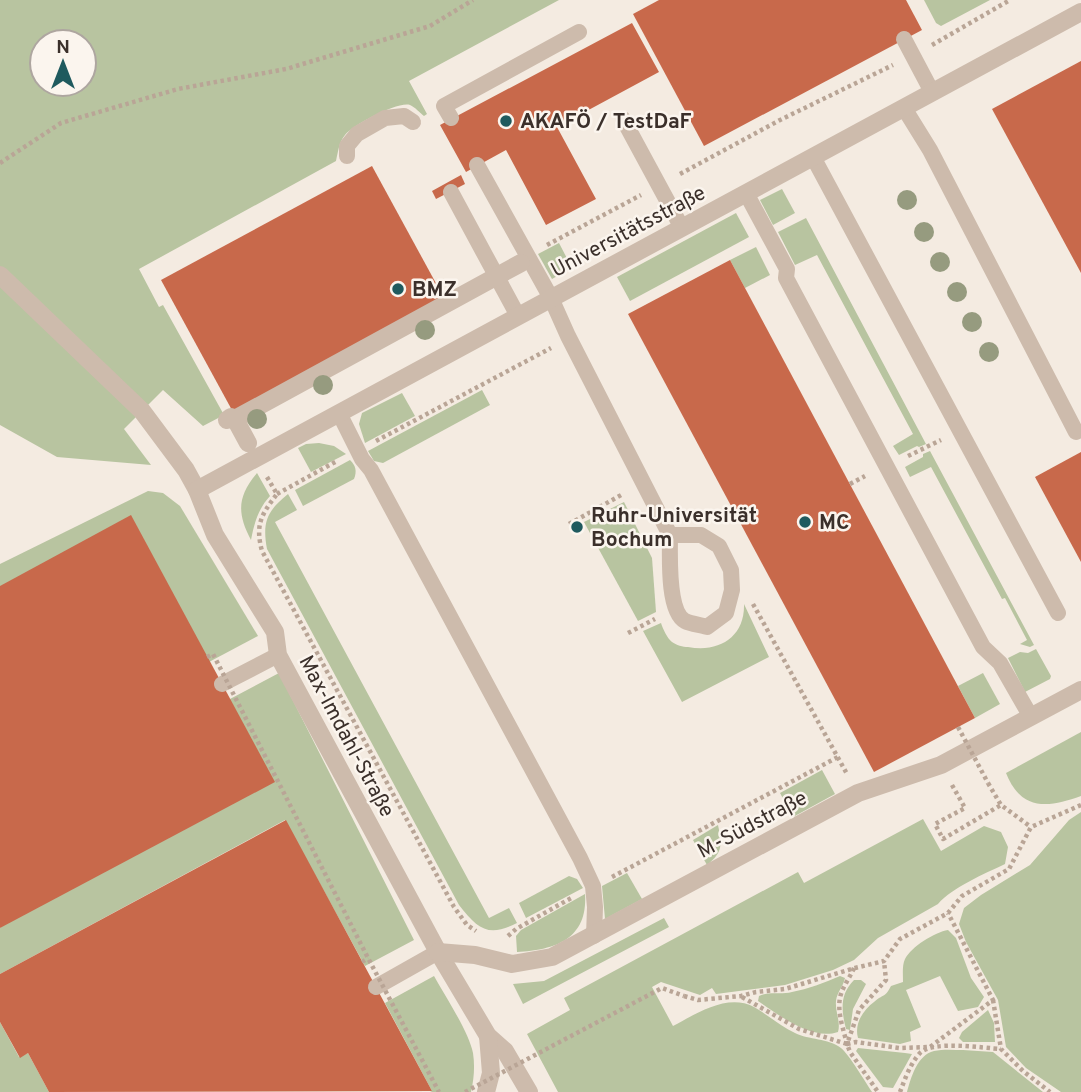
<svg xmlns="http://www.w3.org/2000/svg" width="1081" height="1092" font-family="Overpass,sans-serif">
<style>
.green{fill:#b8c4a0;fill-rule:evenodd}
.building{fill:#c8694b}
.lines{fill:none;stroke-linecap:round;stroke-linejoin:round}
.path{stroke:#b9a596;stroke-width:4.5;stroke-dasharray:3.5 3.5;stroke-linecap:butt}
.service{stroke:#cdbbac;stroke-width:16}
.pedestrian{stroke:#cdbbac;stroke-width:18}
.minor{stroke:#cdbbac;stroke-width:18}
.path-bridge{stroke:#b9a596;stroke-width:4.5;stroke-dasharray:3.5 3.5;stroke-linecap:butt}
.tree{fill:#969b7f}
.poi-dot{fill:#1f5a5e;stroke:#fbf5ee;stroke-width:2.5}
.labels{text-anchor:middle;stroke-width:5;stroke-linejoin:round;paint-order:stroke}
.poi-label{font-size:21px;font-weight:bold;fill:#3b302b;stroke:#fbf5ee;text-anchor:start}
.street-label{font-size:21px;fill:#3b302b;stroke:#fbf5ee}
</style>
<rect width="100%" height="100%" fill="#f4ebe1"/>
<!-- green -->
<g class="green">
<path d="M0 0H559L409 81 427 114 424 116C420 113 415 107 410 105 398 101 353 125 345 135 339 142 338 152 336 161L139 269 159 307 163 305 224 415 203 426 163 390 124 429 151 465 57 457 0 425ZM42 42H84V84H42Z"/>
<path d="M924 0H990L941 26 936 23Z"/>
<path d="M782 189 795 213 773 225 760 200Z"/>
<path d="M736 213 749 237 630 301 617 277Z"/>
<path d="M806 218 926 444 919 447 917 446 899 455 893 446 913 434 817 255 795 265 778 232Z"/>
<path d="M559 243 572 268 552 279 538 254Z"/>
<path d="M756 247 770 275 745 288 730 260Z"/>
<path d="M482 390 490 405 383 463 374 461 368 451Z"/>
<path d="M402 393 415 416 365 443 359 424 362 413Z"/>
<path d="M319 443 334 446 346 454 311 472 298 448 306 444Z"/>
<path d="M930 451 1034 645 1030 647 1020 644 1027 640 1005 598 1002 599 931 467 910 477 905 467 923 457V454Z"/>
<path d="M350 460C356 466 357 471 354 479L303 506 295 490Z"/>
<path d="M257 473 270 496C258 509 254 524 251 540 237 513 237 497 257 473Z"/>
<path d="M148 491 163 493 180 506 258 636 209 662 0 586V564Z"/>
<path d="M288 494 297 510 275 522 489 918 509 908 517 923C488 938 478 929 459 905L267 549C262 522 267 511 288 494Z"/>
<path d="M624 502 652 558 656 612 638 621 584 522Z"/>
<path d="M744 604 769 657 682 702 643 631 661 623C663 629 667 638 672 642 676 645 683 647 688 647 719 653 745 637 744 604Z"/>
<path d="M1036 649 1051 676 1050 679 1025 692 1008 658 1020 652 1028 653Z"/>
<path d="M279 673 414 940 365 966 285 820 0 974V928L230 699Z"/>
<path d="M983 673 1000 704 975 718 958 686Z"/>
<path d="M1081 732V796C1048 808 1021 811 1006 773Z"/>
<path d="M822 770 835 794 793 817 780 793Z"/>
<path d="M1081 812V1092H1061L1026 1068 1006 1047 998 1000 966 942 959 924 964 908 981 895 1030 865 1069 820Z"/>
<path d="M923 819 941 851 984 826 1001 832 1008 847 1005 864C984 874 953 887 938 904L878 938 854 960 833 970 785 985 716 994 712 988 700 995 661 982 652 987 673 1026C696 1014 727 993 754 1007 768 1015 780 1026 795 1033 809 1040 828 1038 841 1048 848 1053 866 1083 872 1092H558L527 1034 570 1010 564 998 798 872 804 883Z"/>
<path d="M718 825C722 845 723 852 707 865L693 840Z"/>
<path d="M627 873 642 899 605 919 602 886Z"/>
<path d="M569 876 577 879 583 888 526 918 519 903Z"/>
<path d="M585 894C588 939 555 950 517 952L516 936 521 930Z"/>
<path d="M664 918 669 927 523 1004 513 984 544 981Z"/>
<path d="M948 930 956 938 971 978 984 997 978 1007 958 1011 940 976 906 990 921 1027 910 1032 911 1041 900 1044 858 1038C854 1024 863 1010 874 1002 883 994 885 998 891 986L903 982C903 975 902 965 905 959 911 947 935 932 948 930Z"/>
<path d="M434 976C445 996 469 1032 473 1053 475 1066 474 1079 471 1092H430L432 1091 385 1003Z"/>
<path d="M840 976 845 978C843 987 837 992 836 1001 835 1012 841 1022 838 1032 812 1041 779 1015 758 1001L759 996C769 991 781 995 792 992 808 989 824 983 840 976Z"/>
<path d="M854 980H861L866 984 853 1009 850 1030 846 1029C841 1010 840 994 854 980Z"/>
<path d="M988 1010 994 1023 995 1042H963L959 1038 962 1032Z"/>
<path d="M0 1022 19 1057 28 1053 49 1092H0Z"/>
<path d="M858 1048 905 1053 912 1054 893 1088 883 1087 856 1051Z"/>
<path d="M963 1050 993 1052 1043 1092H907C911 1078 917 1055 934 1051 943 1049 954 1050 963 1050Z"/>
</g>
<!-- building -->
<g class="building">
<path d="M659 0H906L922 30 704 146 633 14Z"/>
<path d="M632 23 659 72 557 127 596 199 546 225 506 150 466 172 440 125Z"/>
<path d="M1081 61V273L992 109Z"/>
<path d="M372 166 444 298 233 412 161 280Z"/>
<path d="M461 175 465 184 436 199 432 191Z"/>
<path d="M730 260 975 718 874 772 628 314Z"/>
<path d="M1081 452V562L1035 477Z"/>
<path d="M131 515 275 782 0 928V586Z"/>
<path d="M286 820 432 1091 49 1092 28 1053 20 1058 0 1022V974Z"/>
</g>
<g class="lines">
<!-- path -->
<g class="path">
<path d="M932 45 1010 0"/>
<path d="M0 163 61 123 178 89 286 69 430 26 473 0"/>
<path d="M680 174 780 120 893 65"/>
<path d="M547 245 641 195"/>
<path d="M376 441 551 348"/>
<path d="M908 456 941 440"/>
<path d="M267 477 277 494C261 515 255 525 262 551L454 907 467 925 476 931"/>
<path d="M850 484 865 476"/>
<path d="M277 494 337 461"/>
<path d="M569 524 623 494"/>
<path d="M753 604 847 774"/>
<path d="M628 633 655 619"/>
<path d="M988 783 1001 805 1031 827"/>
<path d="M952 785 965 808 935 824 943 839 1001 805"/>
<path d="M612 877 838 757"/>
<path d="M508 936 516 929 573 897"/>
<path d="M362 962 368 958"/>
<path d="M854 968C850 977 844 985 841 994 836 1009 843 1028 847 1044L859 1010 886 980 884 961"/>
<path d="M684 996 698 1000 741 996 756 992 785 989 855 968 884 961 900 939 948 913 962 896 1009 869 1031 827 1081 805"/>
<path d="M742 997 799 1029 847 1044 850 1052 878 1092"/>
<path d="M993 1000 1001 1049 1023 1071 1050 1092"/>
<path d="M847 1044 856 1042 899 1048 930 1047 993 1000 948 913"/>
<path d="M900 1092C905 1079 910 1064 920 1053 933 1040 983 1048 1001 1049"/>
</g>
<!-- service -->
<g class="service">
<path d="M904 39 932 92"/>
<path d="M904 108 930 150 1076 432"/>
<path d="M451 118 444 106 579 32"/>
<path d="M623 119 682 228"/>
<path d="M347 156V146L357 134 385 118 404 116 413 122"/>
<path d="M813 157 1058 613"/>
<path d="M477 165 551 298 568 336 670 535C670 555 667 611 685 621 691 624 701 625 707 627L726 613 732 590 731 570 719 546 701 535H670"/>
<path d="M451 192 518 316"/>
<path d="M746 193 787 269 786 278 983 647 1000 663 1031 717"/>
<path d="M339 413 362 459 371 470 580 858 593 886 595 907 594 936"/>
<path d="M222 684 278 655"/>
<path d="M376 987 438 952"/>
</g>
<!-- pedestrian -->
<g class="pedestrian">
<path d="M235 419 521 263"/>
<path d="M227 420 231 417 235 419 248 443"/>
</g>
<!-- minor -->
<g class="minor">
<path d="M0 275 142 411 186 470 197 490 215 535 275 632 278 655 438 952 488 1036 505 1051 529 1092"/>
<path d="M197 490 1081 12"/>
<path d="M438 952 475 955 512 964 552 957 858 793 941 765 1081 690"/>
<path d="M486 1092 491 1073 488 1036"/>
</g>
<!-- path-bridge -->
<g class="path-bridge">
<path d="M207 657 213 654 368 958 439 1092"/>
<path d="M958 727 988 783"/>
<path d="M465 1092 662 988 684 996"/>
</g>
</g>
<!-- trees -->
<g class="tree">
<circle cx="907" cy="200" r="10"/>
<circle cx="924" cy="232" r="10"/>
<circle cx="940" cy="262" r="10"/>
<circle cx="957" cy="292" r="10"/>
<circle cx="972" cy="322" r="10"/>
<circle cx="425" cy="330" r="10"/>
<circle cx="989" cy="352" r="10"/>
<circle cx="323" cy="385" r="10"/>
<circle cx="257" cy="419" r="10"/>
</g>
<!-- markers -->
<g class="poi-dot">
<circle cx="506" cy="121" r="7"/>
<circle cx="398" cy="289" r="7"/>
<circle cx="805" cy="522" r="7"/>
<circle cx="577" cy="527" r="7"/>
</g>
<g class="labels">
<!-- poi labels -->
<g class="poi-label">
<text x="520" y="128">AKAFÖ / TestDaF</text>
<text x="412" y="296">BMZ</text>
<text x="591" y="522">Ruhr-Universität<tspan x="591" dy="24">Bochum</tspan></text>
<text x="819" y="529">MC</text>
</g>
<!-- street labels -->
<g class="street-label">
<text transform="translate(628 231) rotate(-28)" y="7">Universitätsstraße</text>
<text transform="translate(347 736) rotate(62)" y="7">Max-Imdahl-Straße</text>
<text transform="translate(752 824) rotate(-28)" y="7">M-Südstraße</text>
</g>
</g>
<!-- north arrow -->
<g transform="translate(63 63)"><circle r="33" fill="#fbf5ee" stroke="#aea6a0" stroke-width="2"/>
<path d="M0-5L12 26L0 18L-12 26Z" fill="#1f5a5e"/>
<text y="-10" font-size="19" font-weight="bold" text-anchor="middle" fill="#3b302b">N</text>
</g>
</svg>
